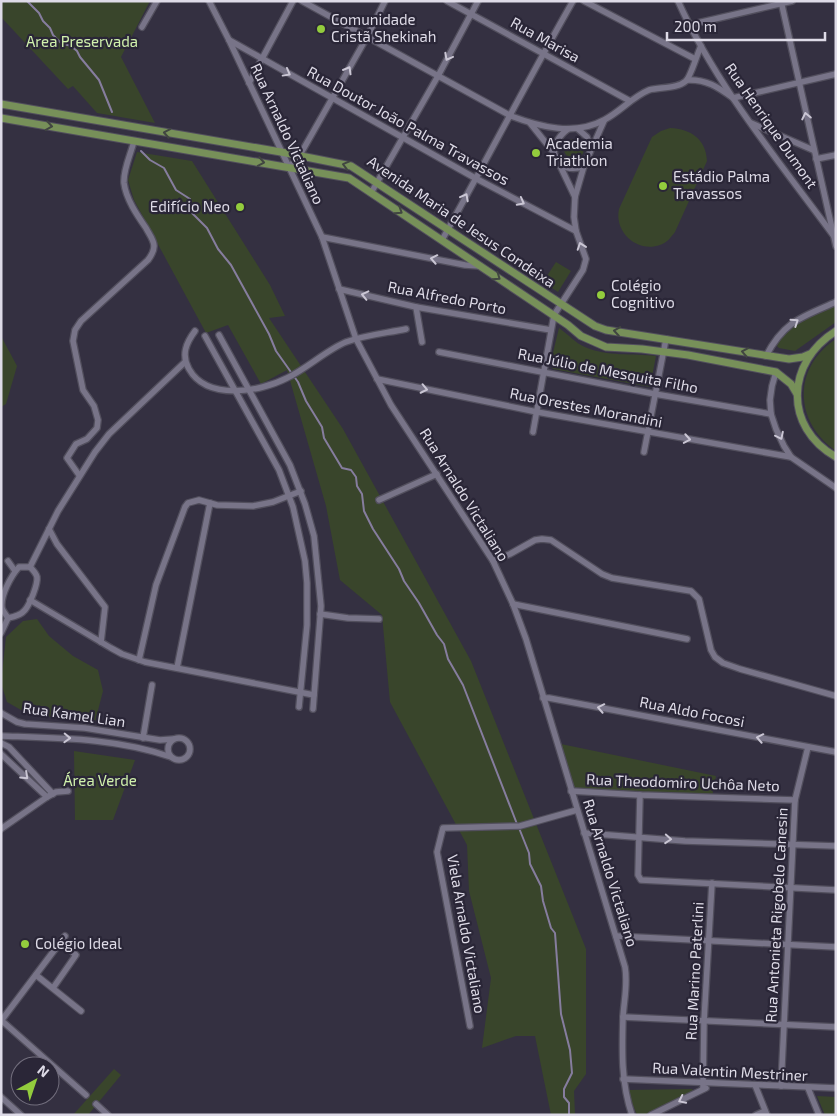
<svg xmlns="http://www.w3.org/2000/svg" width="837" height="1116" font-family="'Exo 2',sans-serif">
<style>
.green{fill:#39452b}
.lines{fill:none;stroke-linecap:round;stroke-linejoin:round}
.stream{stroke:#867d9e;stroke-width:2}
.minor-casing{stroke:#524f5d;stroke-width:8}
.major-casing{stroke:#524f5d;stroke-width:9}
.minor{stroke:#787488;stroke-width:5.5}
.major{stroke:#779059;stroke-width:7}
.oneway{stroke:#cac6d4}
.oneway2{stroke:#414641}
.poi-dot{fill:#93cc3d;stroke:#2a2637;stroke-width:2}
.labels{text-anchor:middle;stroke-width:4.5;stroke-linejoin:round;paint-order:stroke}
.poi-label{font-size:15px;fill:#dedbe7;stroke:#2a2637;text-anchor:start}
.street-label{font-size:15px;fill:#dedbe7;stroke:#2a2637}
.park-label{font-size:15px;fill:#d1f2ad;stroke:#2a2637}
</style>
<rect width="100%" height="100%" fill="#343041"/>
<!-- green -->
<g class="green">
<path d="M1 1H150L121 57 155 123 97 113 73 86 68 89 1 17Z"/>
<path d="M670 128C691 129 706 139 707 161L675 232C671 237 667 243 660 245 637 253 614 232 619 209L652 137 661 131Z"/>
<circle cx="574" cy="149" r="10"/>
<path d="M137 152 192 161 270 285 285 316 269 318 343 429 471 661 586 949V1074L574 1091 575 1115H551L535 1036H516L482 1048 491 978 469 891 467 845 390 702 382 615 340 580 326 506 287 370 261 384 228 325 206 333 134 200 128 180Z"/>
<path d="M556 262 571 271 558 292 543 282Z"/>
<path d="M836 306V322L795 351 779 348 777 346C784 327 819 313 836 306Z"/>
<path d="M559 328C568 334 575 343 585 347 608 357 632 353 656 356L650 387 553 369 550 365Z"/>
<path d="M1 336 17 366 6 404 1 407Z"/>
<path d="M836 339V451C794 422 792 368 836 339Z"/>
<path d="M37 619 49 636 73 656 98 670 103 691 95 722 28 714 7 702 1 683 6 637 23 621Z"/>
<path d="M556 743 716 776 712 797 571 791Z"/>
<path d="M74 751 135 760 113 820H75Z"/>
<path d="M114 1069 121 1075 88 1115H73Z"/>
<path d="M692 1089 694 1092 693 1095 643 1115H637L627 1090Z"/>
<path d="M817 1096 836 1097V1115H825Z"/>
</g>
<g class="lines">
<!-- stream -->
<g class="stream">
<path d="M27 1 39 13 43 21 50 28 53 35 61 43 71 46 77 51 80 57 99 80 112 112"/>
<path d="M141 151 150 160 164 168 176 190 190 199V211L207 228 218 249 231 265 269 334 276 351 298 382 306 401 322 427 324 438 342 468 351 470 356 477 357 486 362 494 364 511 373 529 399 569 404 581 419 603 437 635 444 644 448 659 463 685 517 824"/>
<path d="M519 828 529 853 530 864 541 886 543 901 551 928 555 933 561 1014 570 1050 572 1073 564 1089V1097L569 1103V1115"/>
</g>
<defs>
<g id="minor">
<path d="M209 1 229 40 322 237 356 339 391 405 493 561 513 604 526 639 625 967C628 984 624 1000 623 1017 622 1051 621 1083 632 1115"/>
<path d="M302 1 511 116C540 127 575 136 604 120 620 112 632 97 649 90 660 87 677 89 686 81 691 76 697 54 701 46"/>
<path d="M447 1 630 101"/>
<path d="M584 1 695 59"/>
<path d="M678 1C717 87 778 160 833 235"/>
<path d="M781 1 836 246"/>
<path d="M689 25 792 1"/>
<path d="M142 27 157 1"/>
<path d="M229 40 475 178 576 231"/>
<path d="M687 80C706 79 718 87 733 98L836 74"/>
<path d="M249 83 293 1"/>
<path d="M530 123 554 153 575 197"/>
<path d="M751 123 813 150"/>
<path d="M578 129 587 137 591 149"/>
<path d="M554 153C555 142 559 136 568 129"/>
<path d="M816 159 836 155"/>
<path d="M560 165C568 169 575 170 584 166"/>
<path d="M289 167 300 155 367 37 385 1"/>
<path d="M371 193 438 76 478 1"/>
<path d="M322 237 465 265 480 266"/>
<path d="M442 240C486 161 528 80 573 1"/>
<path d="M339 289 416 307 551 330"/>
<path d="M416 307 422 342"/>
<path d="M195 331C186 343 181 355 189 369 207 401 260 392 287 378 306 369 328 349 346 342 365 335 387 333 406 329"/>
<path d="M219 335 290 465 305 504 314 536 321 606 313 709"/>
<path d="M205 336 279 470 293 507 305 561 307 583V625L299 707"/>
<path d="M439 352 655 394 771 414"/>
<path d="M766 356C784 321 802 317 836 302"/>
<path d="M776 372 772 386 770 400 771 414 776 429 784 446 791 457 836 488"/>
<path d="M377 379 537 412 791 457"/>
<path d="M533 432 554 315 583 270 586 259 576 231 574 217 575 197 584 166 604 121"/>
<path d="M644 452 666 339"/>
<path d="M79 475 67 458 76 444 87 439 97 428 98 420 94 406 83 390 73 341 75 330 81 321 148 260C151 256 154 251 154 246 154 240 149 234 146 228 137 215 126 199 124 183 123 169 131 154 134 141"/>
<path d="M379 500 437 474"/>
<path d="M49 529 57 544 105 607 101 642"/>
<path d="M8 561 15 571"/>
<path d="M493 561 510 554 535 540 542 539 551 540 602 574 612 578 691 591 699 599 711 650 715 657 723 663 740 669 836 696"/>
<path d="M30 567 58 511 95 452 109 434 185 362"/>
<path d="M30 600 111 648 122 654 145 662 314 695"/>
<path d="M513 604 687 639"/>
<path d="M320 614 348 618 379 619"/>
<path d="M8 618C6 615 3 611 2 608 0 596 11 576 19 567H30"/>
<path d="M8 618C14 617 21 615 25 610 30 604 38 584 37 577 36 573 33 570 30 567"/>
<path d="M1 633 8 618"/>
<path d="M139 660 156 585 185 507 188 503 199 500 217 505 253 506 273 502 301 491"/>
<path d="M177 668 210 503"/>
<path d="M543 698H549L836 752"/>
<path d="M1 713 17 722 25 724 85 728 160 740 174 739"/>
<path d="M1 736C58 738 117 738 171 757"/>
<circle cx="179" cy="749" r="11"/>
<path d="M143 738 152 685"/>
<path d="M1 743 9 747 53 794"/>
<path d="M1 754 47 797"/>
<path d="M571 791 640 795 795 800"/>
<path d="M640 795 638 875 641 880 836 890"/>
<path d="M1 829 47 797 56 792 68 791"/>
<path d="M584 833 685 841 836 846"/>
<path d="M616 936 836 947"/>
<path d="M36 975 81 1011"/>
<path d="M53 988 76 955 61 943"/>
<path d="M623 1017 836 1027"/>
<path d="M1 1020 86 1095"/>
<path d="M1 1021 65 936"/>
<path d="M470 1026 437 852 443 828 520 826 577 810"/>
<path d="M623 1079 836 1088"/>
<path d="M755 1085 767 1115"/>
<path d="M781 1086 795 800 808 747"/>
<path d="M808 1088 819 1115"/>
<path d="M703 1089 704 1021 712 883"/>
<path d="M1 1097 21 1115"/>
<path d="M96 1104 108 1115"/>
<path d="M651 1115 706 1088"/>
<path d="M756 1115 765 1111"/>
</g>
<g id="major">
<path d="M1 104 281 152 351 166 595 326 606 330 789 359 803 357 810 354"/>
<path d="M1 118 349 178 568 325 581 336 606 347 642 349 688 355 776 372 791 384 797 394"/>
<path d="M836 331C786 362 783 427 836 457"/>
</g>
</defs>
<!-- minor casing -->
<use href="#minor" class="minor-casing"/>
<!-- major casing -->
<use href="#major" class="major-casing"/>
<!-- minor -->
<use href="#minor" class="minor"/>
<!-- major -->
<use href="#major" class="major"/>
</g>
<!-- one-way arrows -->
<defs><path id="oneway-chevron" d="M-2-3.5L2.5 0L-2 3.5" fill="none" stroke-width="1.6" stroke-linecap="round" stroke-linejoin="round" transform="scale(1.25)"/></defs>
<g class="oneway">
<use href="#oneway-chevron" transform="translate(448 57) rotate(118)"/>
<use href="#oneway-chevron" transform="translate(348 70) rotate(-60)"/>
<use href="#oneway-chevron" transform="translate(287 73) rotate(29)"/>
<use href="#oneway-chevron" transform="translate(806 116) rotate(-102)"/>
<use href="#oneway-chevron" transform="translate(465 197) rotate(-62)"/>
<use href="#oneway-chevron" transform="translate(521 202) rotate(28)"/>
<use href="#oneway-chevron" transform="translate(581 246) rotate(-109)"/>
<use href="#oneway-chevron" transform="translate(434 259) rotate(-169)"/>
<use href="#oneway-chevron" transform="translate(365 295) rotate(-167)"/>
<use href="#oneway-chevron" transform="translate(795 322) rotate(-34)"/>
<use href="#oneway-chevron" transform="translate(424 389) rotate(12)"/>
<use href="#oneway-chevron" transform="translate(780 436) rotate(64)"/>
<use href="#oneway-chevron" transform="translate(687 439) rotate(10)"/>
<use href="#oneway-chevron" transform="translate(601 708) rotate(-169)"/>
<use href="#oneway-chevron" transform="translate(67 738) rotate(2)"/>
<use href="#oneway-chevron" transform="translate(760 738) rotate(-169)"/>
<use href="#oneway-chevron" transform="translate(25 776) rotate(43)"/>
<use href="#oneway-chevron" transform="translate(668 839) rotate(4)"/>
<use href="#oneway-chevron" transform="translate(682 1100) rotate(154)"/>
</g>
<g class="oneway2">
<use href="#oneway-chevron" transform="translate(49 126) rotate(9)"/>
<use href="#oneway-chevron" transform="translate(167 133) rotate(-170)"/>
<use href="#oneway-chevron" transform="translate(261 162) rotate(10)"/>
<use href="#oneway-chevron" transform="translate(346 165) rotate(-165)"/>
<use href="#oneway-chevron" transform="translate(399 211) rotate(33)"/>
<use href="#oneway-chevron" transform="translate(497 277) rotate(35)"/>
<use href="#oneway-chevron" transform="translate(617 331) rotate(-171)"/>
<use href="#oneway-chevron" transform="translate(745 352) rotate(-169)"/>
</g>
<!-- markers -->
<g class="poi-dot">
<circle cx="321" cy="29" r="5"/>
<circle cx="536" cy="153" r="5"/>
<circle cx="663" cy="186" r="5"/>
<circle cx="240" cy="207" r="5"/>
<circle cx="601" cy="295" r="5"/>
<circle cx="25" cy="944" r="5"/>
</g>
<g class="labels">
<!-- poi labels -->
<g class="poi-label">
<text x="331" y="25">Comunidade<tspan x="331" dy="17">Cristã Shekinah</tspan></text>
<text x="546" y="149">Academia<tspan x="546" dy="17">Triathlon</tspan></text>
<text x="673" y="182">Estádio Palma<tspan x="673" dy="17">Travassos</tspan></text>
<text x="230" y="212" text-anchor="end">Edifício Neo</text>
<text x="611" y="291">Colégio<tspan x="611" dy="17">Cognitivo</tspan></text>
<text x="35" y="949">Colégio Ideal</text>
</g>
<!-- street labels -->
<g class="street-label">
<text transform="translate(545 40) rotate(29)" y="5">Rua Marisa</text>
<text transform="translate(408 126) rotate(29)" y="5">Rua Doutor João Palma Travassos</text>
<text transform="translate(771 126) rotate(55)" y="5">Rua Henrique Dumont</text>
<text transform="translate(287 134) rotate(65)" y="5">Rua Arnaldo Victaliano</text>
<text transform="translate(461 222) rotate(34)" y="5">Avenida Maria de Jesus Condeixa</text>
<text transform="translate(447 298) rotate(11)" y="5">Rua Alfredo Porto</text>
<text transform="translate(608 371) rotate(11)" y="5">Rua Júlio de Mesquita Filho</text>
<text transform="translate(586 408) rotate(11)" y="5">Rua Orestes Morandini</text>
<text transform="translate(464 495) rotate(58)" y="5">Rua Arnaldo Victaliano</text>
<text transform="translate(692 712) rotate(11)" y="5">Rua Aldo Focosi</text>
<text transform="translate(74 715) rotate(8)" y="5">Rua Kamel Lian</text>
<text transform="translate(683 783) rotate(2)" y="5">Rua Theodomiro Uchôa Neto</text>
<text transform="translate(610 873) rotate(73)" y="5">Rua Arnaldo Victaliano</text>
<text transform="translate(777 915) rotate(-87)" y="5">Rua Antonieta Rigobelo Canesin</text>
<text transform="translate(466 934) rotate(80)" y="5">Viela Arnaldo Victaliano</text>
<text transform="translate(695 971) rotate(-87)" y="5">Rua Marino Paterlini</text>
<text transform="translate(730 1072) rotate(3)" y="5">Rua Valentin Mestriner</text>
</g>
<!-- park labels -->
<g class="park-label">
<text x="82" y="47">Area Preservada</text>
<text x="100" y="786">Área Verde</text>
</g>
</g>
<!-- border -->
<rect width="837" height="1116" fill="none" stroke="#dedbe7" stroke-width="5"/>
<!-- north arrow -->
<g transform="translate(35 1081) rotate(40)"><circle r="24" fill="#2a2637" stroke="#726e7d"/>
<path d="M0-4L9 19L0 12L-9 19Z" fill="#93cc3d"/>
<text y="-8" font-size="14" font-weight="bold" text-anchor="middle" fill="#dedbe7">N</text>
</g>
<!-- scale -->
<path d="M667 32v8h158v-8" fill="none" stroke="#dedbe7" stroke-width="2.5"/>
<text x="674" y="32" font-size="15" fill="#dedbe7" stroke="#2a2637" stroke-width="4" paint-order="stroke">200 m</text>
</svg>
